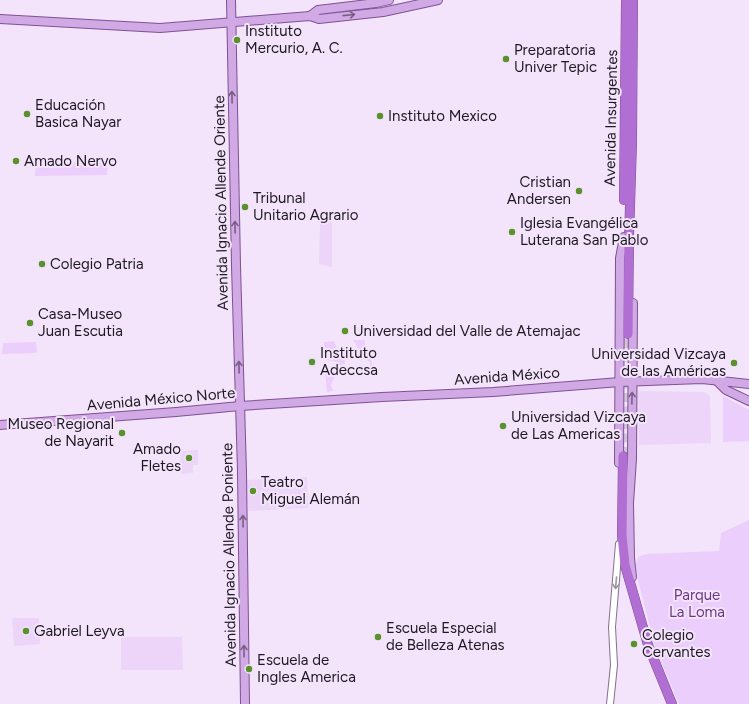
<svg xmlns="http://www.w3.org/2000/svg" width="749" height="704" font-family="Figtree,sans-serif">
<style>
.built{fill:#ecd5f8}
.green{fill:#ebcefb}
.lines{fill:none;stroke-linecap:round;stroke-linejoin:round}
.highway-tunnel{stroke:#d3c5da;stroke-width:9;stroke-dasharray:9 4.5;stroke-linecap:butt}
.minor-casing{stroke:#83728c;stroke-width:8}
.major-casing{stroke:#7e5195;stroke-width:10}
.highway-casing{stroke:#7e5195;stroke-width:10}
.minor{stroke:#fff;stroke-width:6}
.major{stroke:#d1a9e5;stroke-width:8}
.highway{stroke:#b26fd3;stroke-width:9}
.oneway{stroke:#786084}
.oneway2{stroke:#9a979c}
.poi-dot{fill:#5a912d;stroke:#f3e4fb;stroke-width:1.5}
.labels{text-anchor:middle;stroke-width:4;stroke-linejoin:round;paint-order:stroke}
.poi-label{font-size:15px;fill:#1e1822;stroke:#f3e4fb;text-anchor:start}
.street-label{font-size:15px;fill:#1e1822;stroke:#f3e4fb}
.park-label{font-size:15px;fill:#6c3885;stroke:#f3e4fb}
</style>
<rect width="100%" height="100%" fill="#f3e4fb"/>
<!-- built -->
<g class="built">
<path d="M332 222V267L319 264 320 223Z"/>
<path d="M638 391 704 392 710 396 711 443 639 445Z"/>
<path d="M198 450V465H193V473L181 474 180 451Z"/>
<path d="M307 477 308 508 248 511 247 480Z"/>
<path d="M12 618H39L40 644 14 646Z"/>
<path d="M121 637H182L183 670H121Z"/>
</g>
<!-- green -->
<g class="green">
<path d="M36 162H108L107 175 35 176Z"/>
<path d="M353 340H365L366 357 371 358 374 376C369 372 370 368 370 362L360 355 358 348Z"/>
<path d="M334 341C336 350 345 355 345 364L340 365 334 361 326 360 324 342Z"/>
<path d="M36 342 37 352 35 353 2 354 3 343Z"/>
<path d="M327 368H333L337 372 331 385 333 391 327 392 325 369Z"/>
<path d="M723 396 749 410V441L723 442Z"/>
<path d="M749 520V704H679L655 647 650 627 638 580 636 565 638 557 646 554 719 551 721 533Z"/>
</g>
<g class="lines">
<!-- highway-tunnel -->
<path class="highway-tunnel" d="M623 456 624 333"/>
<defs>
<path id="minor" d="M610 704 614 665 612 627 619 544"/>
<g id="major">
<path d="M231 0 236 266 242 472 245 704"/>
<path d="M310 16 318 10 376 3 389 0"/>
<path d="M0 19 160 28 310 16 319 19 383 12 438 0"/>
<path d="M717 381 726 390 749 401"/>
<path d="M0 425 176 412 240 406 382 397 493 392 620 382 702 379 749 384"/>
<path d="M619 463 620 258 624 237"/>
<path d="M632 577 630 558 629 503 632 459 633 303"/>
</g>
<g id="highway">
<path d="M624 200 626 0"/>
<path d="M628 334 629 237 632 143 633 0"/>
<path d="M623 456 622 535 625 565 648 645 672 704"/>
</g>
</defs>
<!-- minor casing -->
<use href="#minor" class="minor-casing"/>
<!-- major casing -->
<use href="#major" class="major-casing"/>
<!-- highway casing -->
<use href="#highway" class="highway-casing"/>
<!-- minor -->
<use href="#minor" class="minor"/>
<!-- major -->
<use href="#major" class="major"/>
<!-- highway -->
<use href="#highway" class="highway"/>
</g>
<!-- one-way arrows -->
<defs><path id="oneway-shaft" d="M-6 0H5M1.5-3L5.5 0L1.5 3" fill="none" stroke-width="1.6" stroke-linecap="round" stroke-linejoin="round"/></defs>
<g class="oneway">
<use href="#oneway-shaft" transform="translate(349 15) rotate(-6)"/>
<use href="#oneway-shaft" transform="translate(232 97) rotate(-91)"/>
<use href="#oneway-shaft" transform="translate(235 227) rotate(-91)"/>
<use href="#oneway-shaft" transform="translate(239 367) rotate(-91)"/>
<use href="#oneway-shaft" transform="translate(632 398) rotate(-89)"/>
<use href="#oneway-shaft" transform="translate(243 521) rotate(-91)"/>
<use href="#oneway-shaft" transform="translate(244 651) rotate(-90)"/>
</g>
<use class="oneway2" href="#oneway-shaft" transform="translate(616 583) rotate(95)"/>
<!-- markers -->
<g class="poi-dot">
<circle cx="237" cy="40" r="4"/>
<circle cx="506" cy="59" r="4"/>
<circle cx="27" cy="114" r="4"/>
<circle cx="380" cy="116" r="4"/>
<circle cx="16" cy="161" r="4"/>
<circle cx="579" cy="191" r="4"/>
<circle cx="245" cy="207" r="4"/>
<circle cx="512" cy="232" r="4"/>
<circle cx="42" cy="264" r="4"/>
<circle cx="30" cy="323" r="4"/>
<circle cx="345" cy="331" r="4"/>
<circle cx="312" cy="362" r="4"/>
<circle cx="734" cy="363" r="4"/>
<circle cx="503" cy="426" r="4"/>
<circle cx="122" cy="433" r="4"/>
<circle cx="189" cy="458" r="4"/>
<circle cx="253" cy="491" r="4"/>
<circle cx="26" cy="631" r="4"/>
<circle cx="378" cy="637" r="4"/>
<circle cx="634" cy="644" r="4"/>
<circle cx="249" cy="669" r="4"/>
</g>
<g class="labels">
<!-- poi labels -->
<g class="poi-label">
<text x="245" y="36">Instituto<tspan x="245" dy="17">Mercurio, A. C.</tspan></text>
<text x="514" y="55">Preparatoria<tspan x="514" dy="17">Univer Tepic</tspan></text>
<text x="35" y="110">Educación<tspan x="35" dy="17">Basica Nayar</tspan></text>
<text x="388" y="121">Instituto Mexico</text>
<text x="24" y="166">Amado Nervo</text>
<text x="571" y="187" text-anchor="end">Cristian<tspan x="571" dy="17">Andersen</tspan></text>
<text x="253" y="203">Tribunal<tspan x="253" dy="17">Unitario Agrario</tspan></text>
<text x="520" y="228">Iglesia Evangélica<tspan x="520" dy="17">Luterana San Pablo</tspan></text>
<text x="50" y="269">Colegio Patria</text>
<text x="38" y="319">Casa-Museo<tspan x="38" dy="17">Juan Escutia</tspan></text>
<text x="353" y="336">Universidad del Valle de Atemajac</text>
<text x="320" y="358">Instituto<tspan x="320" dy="17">Adeccsa</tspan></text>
<text x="726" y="359" text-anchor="end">Universidad Vizcaya<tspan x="726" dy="17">de las Américas</tspan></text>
<text x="511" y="422">Universidad Vizcaya<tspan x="511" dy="17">de Las Americas</tspan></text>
<text x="114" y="429" text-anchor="end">Museo Regional<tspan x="114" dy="17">de Nayarit</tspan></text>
<text x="181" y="454" text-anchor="end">Amado<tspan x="181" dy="17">Fletes</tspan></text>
<text x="261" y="487">Teatro<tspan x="261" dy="17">Miguel Alemán</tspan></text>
<text x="386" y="633">Escuela Especial<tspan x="386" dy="17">de Belleza Atenas</tspan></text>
<text x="34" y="636">Gabriel Leyva</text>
<text x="642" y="640">Colegio<tspan x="642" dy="17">Cervantes</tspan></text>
<text x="257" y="665">Escuela de<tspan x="257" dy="17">Ingles America</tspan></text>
</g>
<!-- street labels -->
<g class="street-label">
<text transform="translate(611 118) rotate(-89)" y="5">Avenida Insurgentes</text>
<text transform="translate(221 203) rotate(-91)" y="5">Avenida Ignacio Allende Oriente</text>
<text transform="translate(507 376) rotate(-4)" y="5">Avenida México</text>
<text transform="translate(161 399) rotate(-5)" y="5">Avenida México Norte</text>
<text transform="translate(229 555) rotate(-91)" y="5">Avenida Ignacio Allende Poniente</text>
</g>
<!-- park labels -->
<g class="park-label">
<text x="697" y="600">Parque<tspan x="697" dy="17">La Loma</tspan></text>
</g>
</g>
</svg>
